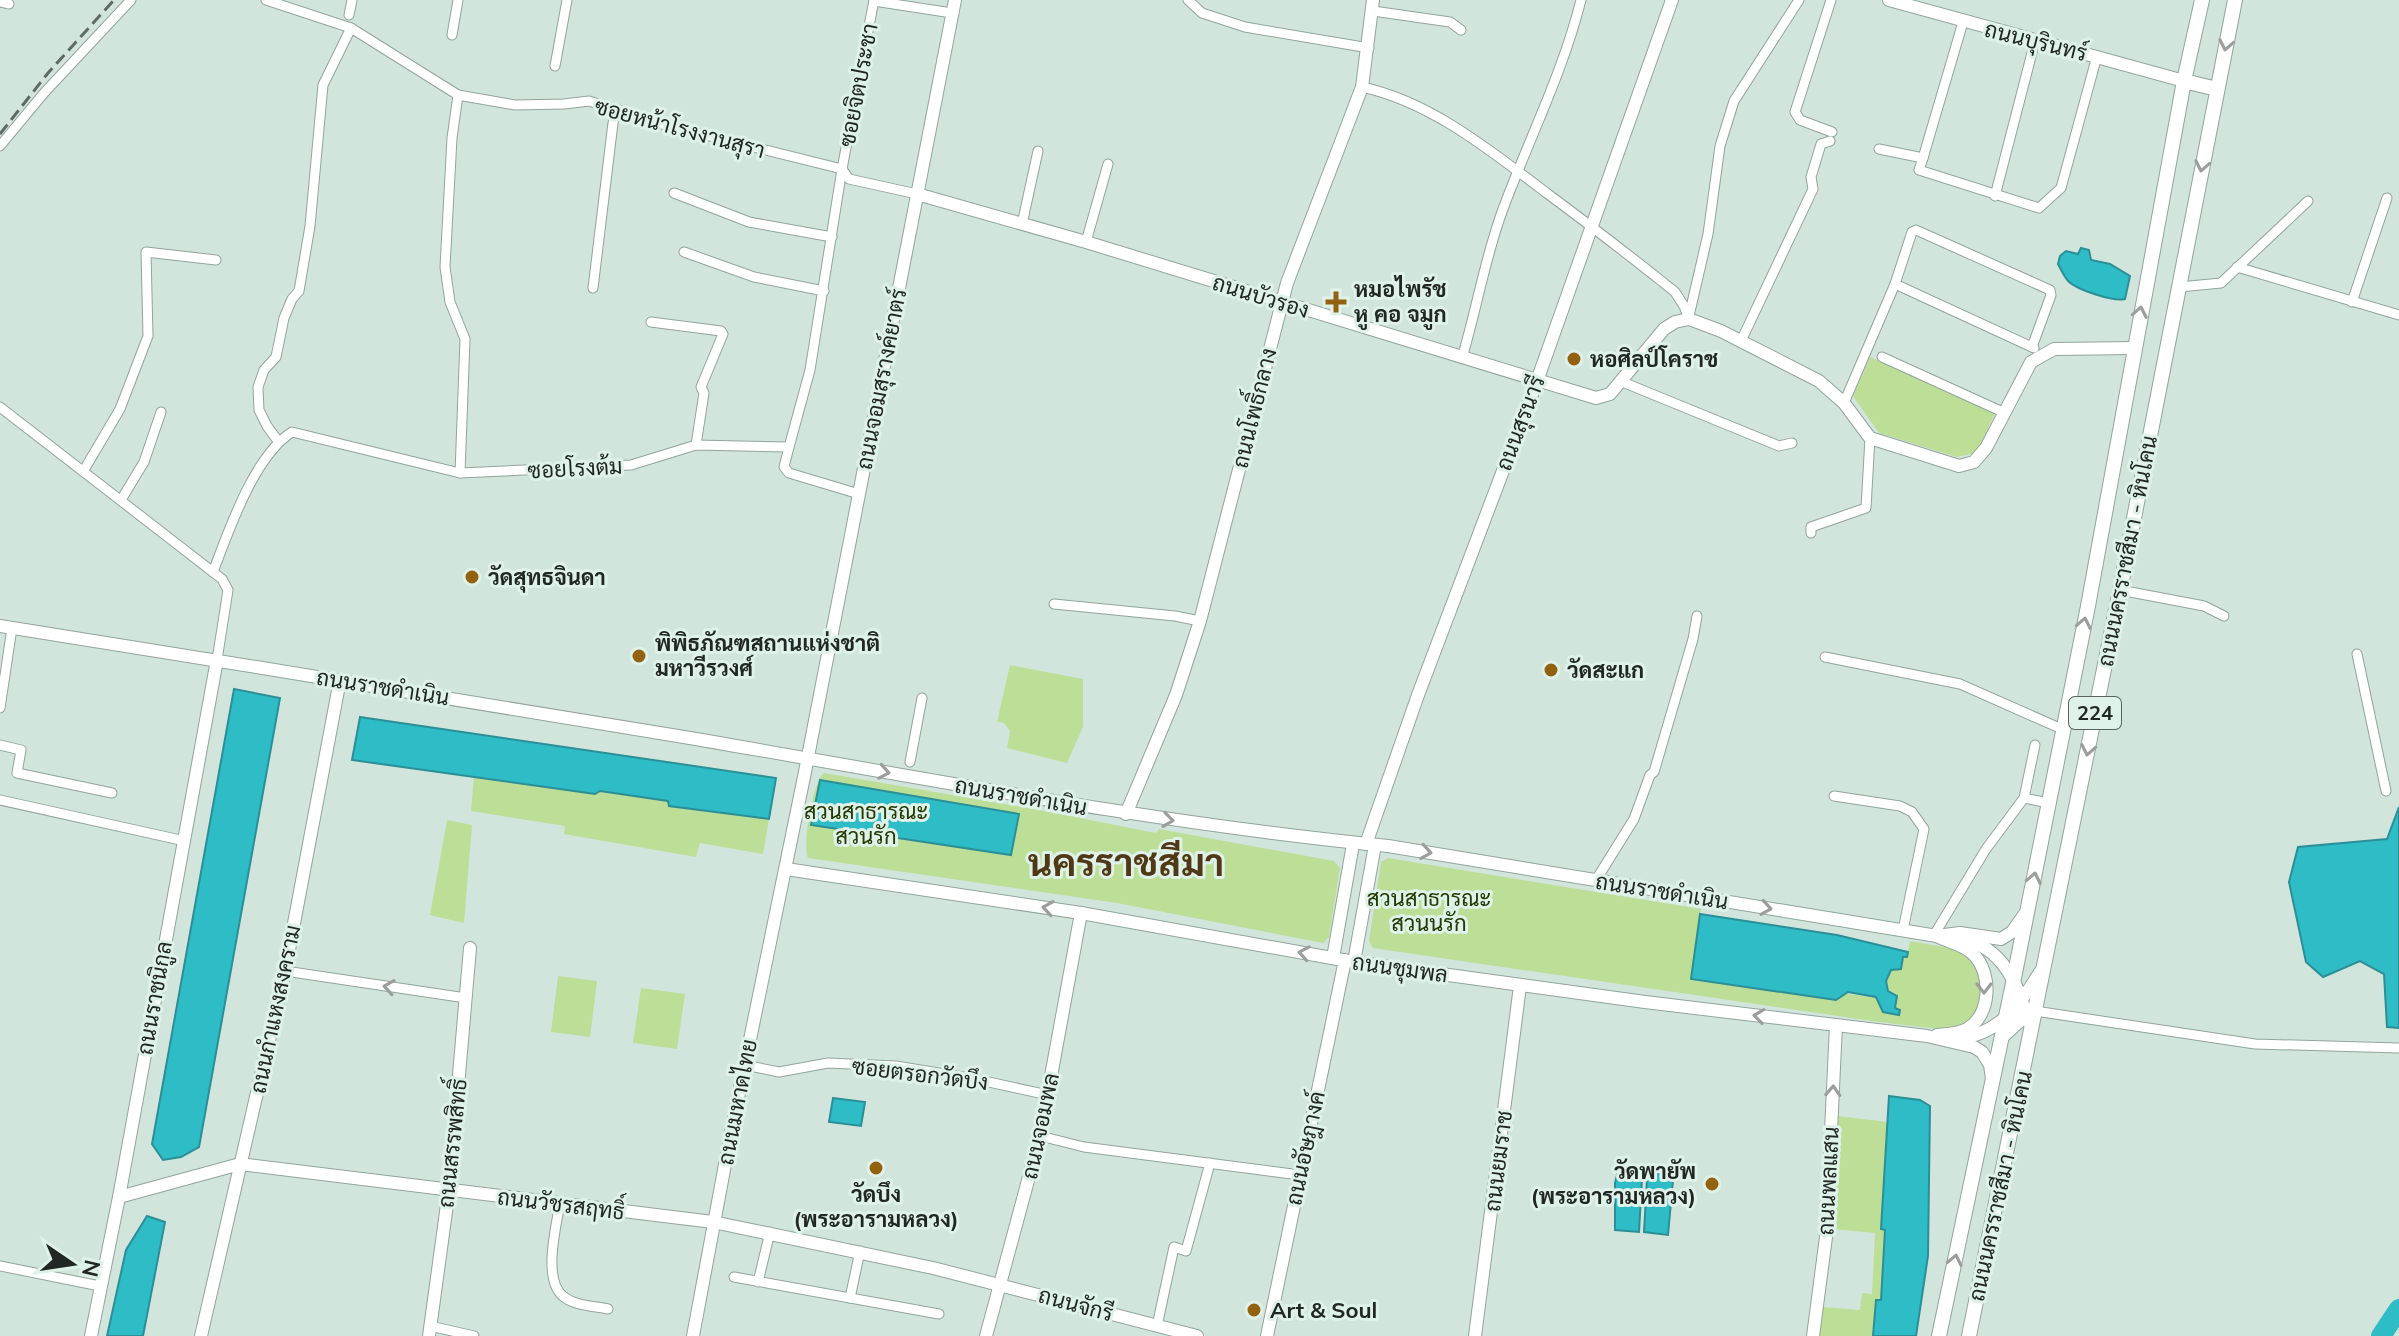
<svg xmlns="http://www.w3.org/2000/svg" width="2399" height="1336" font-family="Mulish,Sarabun,sans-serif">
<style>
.green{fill:#bcde96}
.water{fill:#2ebcc7;stroke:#2a8f96;stroke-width:2}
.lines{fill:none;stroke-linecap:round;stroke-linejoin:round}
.river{stroke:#2ebcc7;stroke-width:20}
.street-casing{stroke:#92a49c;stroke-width:11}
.secondary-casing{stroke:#92a49c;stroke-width:14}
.primary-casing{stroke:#92a49c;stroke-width:16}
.street{stroke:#fff;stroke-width:9}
.secondary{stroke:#fff;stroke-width:12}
.primary{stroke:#fff;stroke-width:14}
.rail{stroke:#5f6a65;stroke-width:3;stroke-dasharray:12 6;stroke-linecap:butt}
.oneway{stroke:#9b9e9c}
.poi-dot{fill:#926211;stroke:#dff2e9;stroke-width:3}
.labels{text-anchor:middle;stroke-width:6;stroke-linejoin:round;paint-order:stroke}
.shield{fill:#dff2e9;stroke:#59645f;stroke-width:2}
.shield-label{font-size:20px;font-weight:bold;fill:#202724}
.street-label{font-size:22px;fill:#202724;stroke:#dff2e9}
.poi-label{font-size:22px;font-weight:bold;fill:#202724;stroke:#dff2e9;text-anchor:start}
.park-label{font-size:22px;fill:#243a00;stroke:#dff2e9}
.town-label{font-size:38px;font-weight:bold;fill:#503816;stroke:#dff2e9}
</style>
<rect width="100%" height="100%" fill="#d2e5dc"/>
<!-- green -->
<g class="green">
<path d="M1870 357 1995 413 1978 450 1975 453 1957 457 1879 433 1853 396Z"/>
<path d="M1010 665 1083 679V727L1067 763 1007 748 1010 731 1004 723 997 722Z"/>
<path d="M824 773 1023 807 1156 833 1159 829 1334 861 1340 868 1329 937 1323 943 1117 903 808 858C802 846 813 780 824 773Z"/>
<path d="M474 777 594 794 600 791 668 801 670 806 769 819 763 854 700 843 696 857 564 834 565 826 471 811Z"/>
<path d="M447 820 472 825 464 923 430 915Z"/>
<path d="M1388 858 1701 909 1691 978 1876 997 1883 1012 1895 1009 1886 981 1888 974 1903 956 1907 957 1910 941 1960 950 1977 964 1983 996 1972 1019 1962 1026 1948 1030 1879 1022 1373 948 1369 941 1381 862Z"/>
<path d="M558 976 597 981 590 1037 551 1032Z"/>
<path d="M641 988 685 994 677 1049 633 1043Z"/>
<path d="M1838 1116 1887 1122 1881 1228 1885 1229 1881 1300 1876 1301 1873 1336H1819L1823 1307 1860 1310 1862 1293 1872 1294 1875 1233 1832 1229Z"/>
</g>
<!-- water -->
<g class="water">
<path d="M2081 248 2089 250 2091 260 2110 264 2130 276 2125 299C2114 302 2077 290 2068 281 2064 276 2061 270 2058 264L2060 256 2066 251 2078 254Z"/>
<path d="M234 689 280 698 199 1147 181 1157 163 1160 152 1144Z"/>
<path d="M360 717 776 778 769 819 669 806 668 801 600 791 595 794 352 760Z"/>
<path d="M820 780 1019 814 1011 855 811 825Z"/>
<path d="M2399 807V1028L2387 1027 2384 974 2360 961 2323 977 2306 962 2289 882 2298 847 2387 839Z"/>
<path d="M1700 914 1837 935 1908 952 1907 957H1903L1901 969 1891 970 1886 981 1888 991 1897 996 1895 1008 1900 1010 1899 1015 1883 1012 1876 997 1848 992 1836 1000 1691 979Z"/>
<path d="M1889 1096 1920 1100 1930 1106 1928 1256 1916 1336H1873L1876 1300H1881L1885 1230 1881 1229Z"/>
<path d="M833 1098 865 1102 861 1126 829 1122Z"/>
<path d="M1620 1163 1625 1164V1170L1637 1171V1178L1642 1179 1639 1232 1615 1230V1183Z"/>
<path d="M1667 1168 1674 1169 1668 1235 1644 1232 1647 1179H1653L1654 1173 1666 1174Z"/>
<path d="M147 1216 165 1222 143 1336H107L126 1250Z"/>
</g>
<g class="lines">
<!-- river -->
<path class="river" d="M2381 1336 2399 1309"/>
<defs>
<g id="street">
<path d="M266 0 351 28 458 95 515 105 564 104 589 101 665 125 842 169 849 179 917 194"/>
<path d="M1188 0 1202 13 1245 27 1369 48"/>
<path d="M1831 0 1795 112 1800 120 1832 132"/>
<path d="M874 1 952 13"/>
<path d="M0 2 9 4"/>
<path d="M1373 11 1450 22 1461 30"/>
<path d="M349 15 352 0"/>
<path d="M452 35 458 0"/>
<path d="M555 66 567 0"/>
<path d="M1362 87C1432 102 1492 152 1548 194 1591 226 1633 258 1675 292L1684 306 1689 319"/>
<path d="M458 95 452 138 445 267 450 302 465 339 460 473"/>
<path d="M0 146 44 93 131 0"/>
<path d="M1879 149 1923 158 1919 170 2039 208 2061 188 2097 56"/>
<path d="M1923 158 1963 22"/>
<path d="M674 193 749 222 832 237"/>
<path d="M1995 196 2035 41"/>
<path d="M1022 224 1038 151"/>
<path d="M1086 242 1108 164"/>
<path d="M684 252 754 277 824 291"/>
<path d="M2237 267 2399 315"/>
<path d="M1895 284 2034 348"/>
<path d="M2179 287 2221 283 2308 201"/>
<path d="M593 288 613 123 617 109"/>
<path d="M2352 302 2387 198"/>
<path d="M1689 316 1708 234 1720 146 1734 101 1799 0"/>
<path d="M651 322 721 331 723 334 701 387 704 393 696 445"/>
<path d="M1741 341 1813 189 1811 177 1821 144 1830 141"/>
<path d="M1882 357 2005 413"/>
<path d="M1462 358C1477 308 1485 257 1503 209 1529 139 1563 72 1581 0"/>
<path d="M1620 381 1779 446 1792 443"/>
<path d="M1844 403 1895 284 1912 232 1916 230 2050 290 2051 295 2032 347"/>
<path d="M0 407 222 579 228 590 217 660"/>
<path d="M278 441 267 426 259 410 258 387 264 370 276 357 284 318 292 299 299 291 310 226 323 85 351 28"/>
<path d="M789 447 784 467 789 473 859 494"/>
<path d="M84 470 120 409 148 336 146 252 216 260"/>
<path d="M121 500 144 462 161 412"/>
<path d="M1811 533V527L1866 508 1870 438"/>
<path d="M213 572C229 530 254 456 292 432L460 473 631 465 696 445 789 447 810 370 842 169 874 0"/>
<path d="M2120 590 2204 606 2224 616"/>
<path d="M1054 604 1175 616 1200 621"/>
<path d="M2357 654 2386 791"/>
<path d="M1825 657 1960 684 2064 730"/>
<path d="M0 708 12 628"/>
<path d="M0 745 21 750 17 773 112 793"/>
<path d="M910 762 922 698"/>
<path d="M1834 796 1900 806 1912 812 1924 829 1903 930"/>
<path d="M2024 798 2049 803"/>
<path d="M0 800 185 841"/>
<path d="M1596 880 1634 819 1650 775 1654 772 1693 639 1697 616"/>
<path d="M1934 935 1986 849 2024 798 2035 745"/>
<path d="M285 971 466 998"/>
<path d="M2035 1011 2255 1044 2399 1048"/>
<path d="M745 1065 779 1072 828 1063 896 1066 975 1079 1048 1095"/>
<path d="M1040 1136 1084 1147 1300 1175"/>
<path d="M560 1203C556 1227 542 1281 564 1297 576 1306 594 1306 608 1309"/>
<path d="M0 1266 100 1286"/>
<path d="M734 1277 939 1314"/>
<path d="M758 1282 770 1232"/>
<path d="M850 1298 860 1251"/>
<path d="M430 1326 474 1336"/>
<path d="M1157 1326 1174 1247 1186 1251 1210 1163"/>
</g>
<g id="secondary">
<path d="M1889 0 2184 81"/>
<path d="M917 194 1086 242 1596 398 1610 394 1664 329 1675 322 1689 319 1721 331 1819 381 1844 403 1870 438 1959 466 1974 462 1986 448 2031 362 2054 349 2134 348"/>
<path d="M0 626C230 663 461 699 690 738 923 778 1154 823 1388 846L1937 936 1960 933 2001 939 2012 932 2024 915"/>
<path d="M1126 814 1176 695 1200 621 1287 283 1362 87 1373 0"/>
<path d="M1366 844 1418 695 1537 381 1672 0"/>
<path d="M786 869 1081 913 1354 962 1645 1002 1927 1036 1974 1047 1982 1052 1990 1065 1992 1079"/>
<path d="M1964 940C2001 946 2021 987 2027 1021"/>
<path d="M1333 958 1353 844"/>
<path d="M1354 962 1375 845"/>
<path d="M1937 1035C1947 1034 1958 1034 1967 1029 1991 1015 1992 975 1975 956 1966 945 1950 943 1937 936"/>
<path d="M1959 1038C1998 1035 2021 1004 2040 972"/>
<path d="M119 1197 240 1164 713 1222 933 1268 1197 1336"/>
<path d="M91 1336 119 1197 217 660"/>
<path d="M201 1336 285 971 340 680"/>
<path d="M429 1336 449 1190 470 948"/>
<path d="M693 1336 732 1127 805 772 955 0"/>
<path d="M986 1336 1040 1136 1081 913"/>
<path d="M1267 1336 1345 960"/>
<path d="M1475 1336 1520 986"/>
<path d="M1813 1336 1826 1237 1836 1025"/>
</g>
<g id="primary">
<path d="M2184 81 2217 89"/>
<path d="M2002 1036 2026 1014 2035 1011"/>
<path d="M1939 1336 2013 983 2088 606 2184 81 2202 0"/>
<path d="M1969 1336 2120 590 2235 0"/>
</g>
</defs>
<!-- street casing -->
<use href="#street" class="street-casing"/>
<!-- secondary casing -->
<use href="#secondary" class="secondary-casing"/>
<!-- primary casing -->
<use href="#primary" class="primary-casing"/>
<!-- street -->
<use href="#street" class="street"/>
<!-- secondary -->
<use href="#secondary" class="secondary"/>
<!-- primary -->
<use href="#primary" class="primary"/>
<!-- rail -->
<path class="rail" d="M0 134 48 73 114 0"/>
</g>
<!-- one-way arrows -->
<defs><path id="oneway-chevron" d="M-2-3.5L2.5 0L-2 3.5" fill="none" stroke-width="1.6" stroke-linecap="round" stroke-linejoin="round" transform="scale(2)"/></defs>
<g class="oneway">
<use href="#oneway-chevron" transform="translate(2226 45) rotate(101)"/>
<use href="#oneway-chevron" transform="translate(2202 166) rotate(101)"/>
<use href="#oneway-chevron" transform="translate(2140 312) rotate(-79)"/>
<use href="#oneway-chevron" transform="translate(2084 623) rotate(-79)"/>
<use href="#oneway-chevron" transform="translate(2088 750) rotate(101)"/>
<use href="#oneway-chevron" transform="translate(884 772) rotate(10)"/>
<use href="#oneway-chevron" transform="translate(1168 820) rotate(8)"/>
<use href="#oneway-chevron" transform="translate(1426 852) rotate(9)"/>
<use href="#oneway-chevron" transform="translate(2034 878) rotate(-79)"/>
<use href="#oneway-chevron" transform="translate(1048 908) rotate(-171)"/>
<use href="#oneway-chevron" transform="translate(1766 908) rotate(9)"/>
<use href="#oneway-chevron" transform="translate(1304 953) rotate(-170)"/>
<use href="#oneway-chevron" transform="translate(389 987) rotate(-171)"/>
<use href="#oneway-chevron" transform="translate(1984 988) rotate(90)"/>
<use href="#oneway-chevron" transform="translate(1759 1016) rotate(-173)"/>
<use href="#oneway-chevron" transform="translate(1833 1091) rotate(-87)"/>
<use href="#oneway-chevron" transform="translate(1955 1260) rotate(-78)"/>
</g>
<!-- markers -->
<g class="poi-dot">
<path d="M1332 290h8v8h8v8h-8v8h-8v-8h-8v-8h8z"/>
<circle cx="1574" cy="359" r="8"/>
<circle cx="472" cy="577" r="8"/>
<circle cx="639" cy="656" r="8"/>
<circle cx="1551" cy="670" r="8"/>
<circle cx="876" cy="1168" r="8"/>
<circle cx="1712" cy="1184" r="8"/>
<circle cx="1254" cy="1310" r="8"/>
</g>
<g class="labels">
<!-- shield labels -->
<rect class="shield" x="2069" y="697" width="52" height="32" rx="6"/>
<g class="shield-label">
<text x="2095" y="720">224</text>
</g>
<!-- street labels -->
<g class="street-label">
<text transform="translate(2036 41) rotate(14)" y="8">ถนนบุรินทร์</text>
<text transform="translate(858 85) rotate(-79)" y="8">ซอยจิตประชา</text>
<text transform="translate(680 128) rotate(15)" y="8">ซอยหน้าโรงงานสุรา</text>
<text transform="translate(1261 296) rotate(17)" y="8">ถนนบัวรอง</text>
<text transform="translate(881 379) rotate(-79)" y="8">ถนนจอมสุรางค์ยาตร์</text>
<text transform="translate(1254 408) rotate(-76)" y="8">ถนนโพธิ์กลาง</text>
<text transform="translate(1520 423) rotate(-69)" y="8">ถนนสุรนารี</text>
<text transform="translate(575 468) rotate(-3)" y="8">ซอยโรงต้ม</text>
<text transform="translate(2127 551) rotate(-79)" y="8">ถนนนครราชสีมา - หินโคน</text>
<text transform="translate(383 687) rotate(9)" y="8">ถนนราชดำเนิน</text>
<text transform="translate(1021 796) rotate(10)" y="8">ถนนราชดำเนิน</text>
<text transform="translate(1662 891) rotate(9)" y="8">ถนนราชดำเนิน</text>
<text transform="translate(1400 968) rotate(8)" y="8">ถนนชุมพล</text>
<text transform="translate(154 998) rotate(-80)" y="8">ถนนราชนิกูล</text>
<text transform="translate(275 1009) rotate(-78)" y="8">ถนนกำแหงสงคราม</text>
<text transform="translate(920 1074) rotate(7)" y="8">ซอยตรอกวัดบึง</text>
<text transform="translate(737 1102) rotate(-79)" y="8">ถนนมหาดไทย</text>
<text transform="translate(1040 1126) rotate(-78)" y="8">ถนนจอมพล</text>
<text transform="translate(452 1143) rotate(-84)" y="8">ถนนสรรพสิทธิ์</text>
<text transform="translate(1305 1148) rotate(-78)" y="8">ถนนอัษฎางค์</text>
<text transform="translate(1498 1161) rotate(-83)" y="8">ถนนยมราช</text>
<text transform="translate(1828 1181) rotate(-87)" y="8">ถนนพลแสน</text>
<text transform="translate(2000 1186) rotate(-78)" y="8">ถนนนครราชสีมา - หินโคน</text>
<text transform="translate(561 1204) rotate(7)" y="8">ถนนวัชรสฤทธิ์</text>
<text transform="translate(1076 1304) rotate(15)" y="8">ถนนจักรี</text>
</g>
<!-- poi labels -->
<g class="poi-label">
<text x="1354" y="297">หมอไพรัช<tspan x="1354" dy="25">หู คอ จมูก</tspan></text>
<text x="1590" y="367">หอศิลป์โคราช</text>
<text x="488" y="585">วัดสุทธจินดา</text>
<text x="655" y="651">พิพิธภัณฑสถานแห่งชาติ<tspan x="655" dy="25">มหาวีรวงศ์</tspan></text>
<text x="1567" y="678">วัดสะแก</text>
<text x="1696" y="1179" text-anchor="end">วัดพายัพ<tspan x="1696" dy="25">(พระอารามหลวง)</tspan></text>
<text x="876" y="1202" text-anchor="middle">วัดบึง<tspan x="876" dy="25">(พระอารามหลวง)</tspan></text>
<text x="1270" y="1318">Art &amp; Soul</text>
</g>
<!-- park labels -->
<g class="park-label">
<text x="866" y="819">สวนสาธารณะ<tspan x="866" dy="25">สวนรัก</tspan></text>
<text x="1429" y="906">สวนสาธารณะ<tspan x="1429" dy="25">สวนนรัก</tspan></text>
</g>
<!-- town labels -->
<g class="town-label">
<text x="1126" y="876">นครราชสีมา</text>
</g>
</g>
<!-- north arrow -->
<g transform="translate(72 1264) rotate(103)" stroke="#dff2e9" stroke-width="6" paint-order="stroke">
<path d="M0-6L14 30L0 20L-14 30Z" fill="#202724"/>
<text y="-12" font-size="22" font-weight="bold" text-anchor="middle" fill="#202724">N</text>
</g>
</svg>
